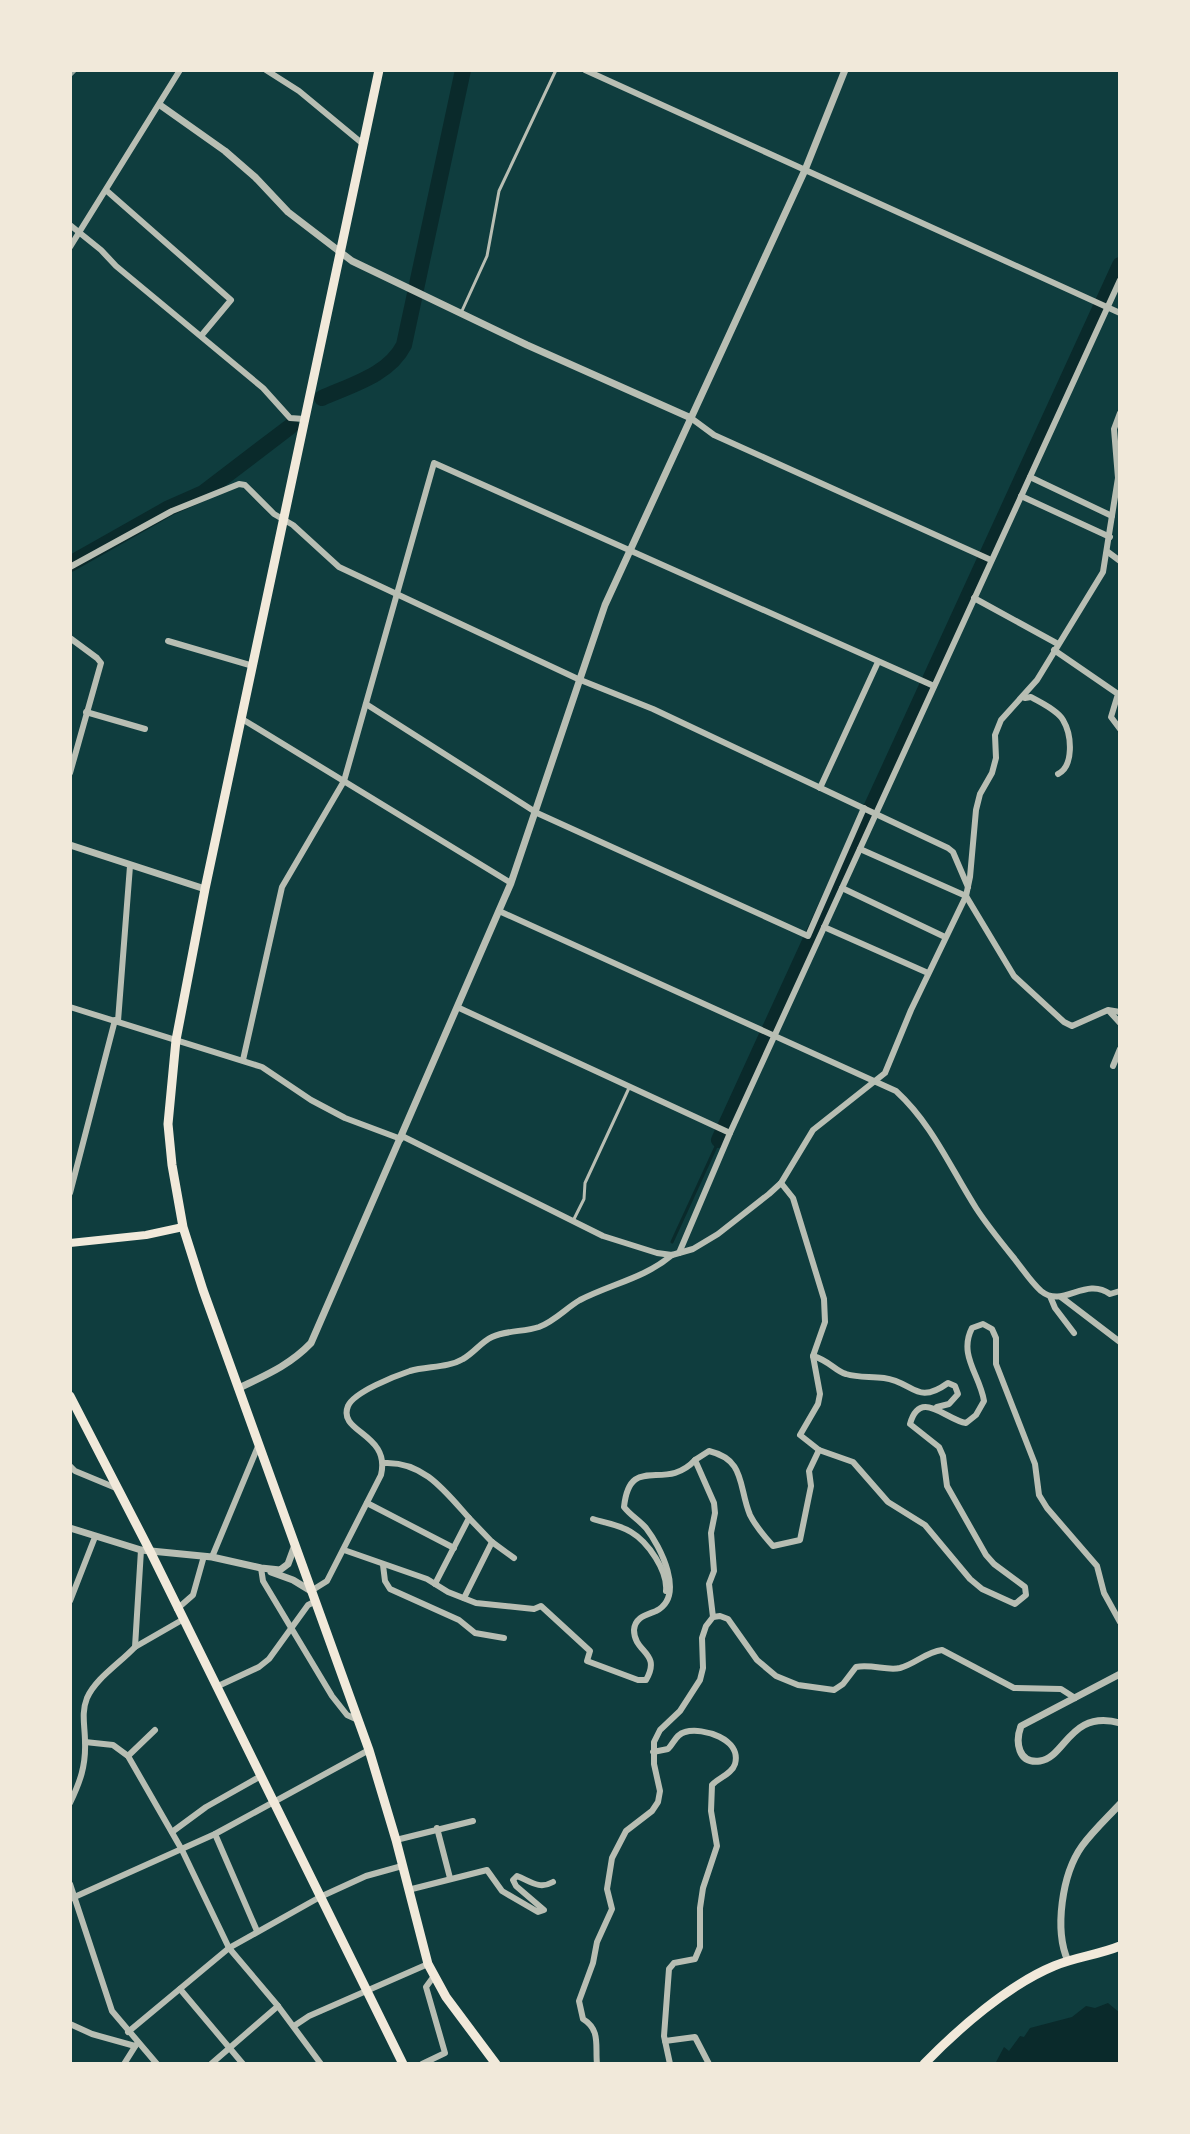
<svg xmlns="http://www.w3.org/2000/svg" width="1190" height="2134" font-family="'Exo 2',sans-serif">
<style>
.water{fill:#0a2a2b}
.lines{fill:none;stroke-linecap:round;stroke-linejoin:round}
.stream{stroke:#0a2a2b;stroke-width:3}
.river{stroke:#0a2a2b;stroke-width:16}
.service{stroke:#b8beb3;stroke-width:3}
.minor{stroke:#b8beb3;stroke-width:6}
.tertiary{stroke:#b8beb3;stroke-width:7}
.secondary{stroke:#f1e9da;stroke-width:8}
.primary{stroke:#f1e9da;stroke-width:9}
.trunk{stroke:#f1e9da;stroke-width:9}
.rail{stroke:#97a49c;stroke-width:3}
</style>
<rect width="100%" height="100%" fill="#0f3d3e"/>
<!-- water -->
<path class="water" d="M1108 2003 1120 2013V2064H995L1004 2047 1009 2051 1020 2036 1024 2037 1030 2028 1072 2017 1086 2006 1095 2008Z"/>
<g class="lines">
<!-- stream -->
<path class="stream" d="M672 1242 719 1140"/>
<!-- river -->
<g class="river">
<path d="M322 398C351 385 389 375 404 345L463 70"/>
<path d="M70 564 169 508 203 493 291 426"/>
<path d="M719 1140 1120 265"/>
</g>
<!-- service -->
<g class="service">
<path d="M461 313 487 256 499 191 556 70"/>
<path d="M573 1221 584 1199 585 1183 629 1088"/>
</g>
<!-- minor -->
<g class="minor">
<path d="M266 70 299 91 363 144"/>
<path d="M585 70 1120 313"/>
<path d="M107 191 231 300 201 336"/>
<path d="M70 225 101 250 116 266 263 388 290 418 304 419"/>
<path d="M70 247 180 70"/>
<path d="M691 418 714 435 991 560"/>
<path d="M1030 477 1112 516"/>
<path d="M1021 496 1110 537"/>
<path d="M1108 552 1120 561"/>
<path d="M70 567 172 511 239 484 245 485 274 514 293 525 339 567 578 679 653 709 948 848 953 852 968 887"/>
<path d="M974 598 1058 644"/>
<path d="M70 638 97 658 101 663 70 773"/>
<path d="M168 641 253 666"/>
<path d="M1054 650 1118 694 1111 717 1120 729"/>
<path d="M1025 698 1031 697C1041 703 1057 710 1063 720 1072 735 1074 766 1058 774"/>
<path d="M366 704 537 813 808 936 864 808"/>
<path d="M86 712 145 729"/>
<path d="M242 719 511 883"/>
<path d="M820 788 878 662"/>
<path d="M860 849 966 896 1014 976 1064 1022 1072 1026 1108 1010 1120 1012"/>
<path d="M842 888 945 937"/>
<path d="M499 911 896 1091C932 1124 950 1167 976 1208 987 1225 1000 1241 1013 1257 1022 1268 1030 1281 1041 1291 1063 1309 1085 1276 1110 1294L1120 1291"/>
<path d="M824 927 928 973"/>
<path d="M70 1007 262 1067 311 1100 345 1118 401 1139"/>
<path d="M457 1007 730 1133"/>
<path d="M1109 1011 1120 1023"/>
<path d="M118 1021 130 866"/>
<path d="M243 1060 282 887 344 781 434 463 934 686"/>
<path d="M1113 1066 1120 1049"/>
<path d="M402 1136 603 1236 657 1253 672 1255 693 1249 718 1234 769 1194 781 1183 813 1130 885 1073 911 1010 966 896 970 877 976 810 980 794 992 773 996 758 995 735 1001 720 1037 680 1103 572 1118 478 1114 429 1120 413"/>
<path d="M781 1183 793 1198 824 1299 825 1322 813 1356 820 1394 818 1404 800 1435 819 1450 853 1462 888 1502 925 1525 970 1579 982 1589 1015 1604 1026 1595 1025 1587 994 1564 986 1555 947 1486 943 1456 939 1447 910 1424C920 1388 946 1420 966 1423L976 1415 984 1401C980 1375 958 1355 972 1328L983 1324 992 1329 996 1338V1364L1035 1464 1039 1495 1047 1508 1097 1566 1104 1593 1120 1622"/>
<path d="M70 1193 115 1020"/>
<path d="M679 1253 730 1133 1120 280"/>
<path d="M1050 1296 1055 1308 1074 1333"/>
<path d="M1061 1297 1120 1342"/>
<path d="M813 1356C830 1361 835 1371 846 1374 859 1378 871 1376 884 1378 914 1382 916 1406 948 1383L955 1386 958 1394 949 1404 937 1407"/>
<path d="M384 1463C423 1461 445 1491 469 1518L435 1584"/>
<path d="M70 1466 75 1471 116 1488"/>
<path d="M367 1503 454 1548"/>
<path d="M469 1518 492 1542 514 1558"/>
<path d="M593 1519C605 1523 620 1525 631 1532 648 1542 668 1571 666 1591"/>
<path d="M344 1550 427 1579 448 1592 476 1603 534 1609 541 1606 590 1651 587 1661 638 1680H646C662 1652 634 1653 634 1630 635 1617 646 1615 656 1611 686 1596 660 1546 646 1528 639 1520 630 1515 624 1507 630 1452 665 1493 695 1460"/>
<path d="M212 1557 259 1444"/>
<path d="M383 1565 385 1581 390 1589 459 1620 475 1633 504 1638"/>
<path d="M261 1568 263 1581 332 1696 347 1715 358 1720"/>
<path d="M311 1591 327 1581 381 1475C391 1433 337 1433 348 1406 354 1392 395 1376 410 1371 427 1366 448 1368 463 1359 474 1353 481 1342 492 1337 507 1330 524 1332 539 1327 555 1321 566 1308 580 1300 611 1284 645 1278 672 1255"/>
<path d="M464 1598 492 1542"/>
<path d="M70 1601 95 1537"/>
<path d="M177 1609 193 1595 204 1556"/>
<path d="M713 1617 709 1584 714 1571 711 1533 715 1513 714 1503 695 1460 709 1451C746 1460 738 1486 750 1515 756 1527 764 1536 773 1546L800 1540 811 1486 809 1471 819 1450"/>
<path d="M135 1647 182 1620"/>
<path d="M216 1687 259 1667 269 1659 308 1605 314 1602"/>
<path d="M85 1742 113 1745 128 1756 182 1850 229 1948 278 2006 321 2064"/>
<path d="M653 1752 668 1749C674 1743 676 1734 685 1732 703 1727 742 1739 735 1764 732 1774 718 1778 712 1785L711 1811 717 1846 703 1888 700 1908V1947L695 1959 674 1963 669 1969 664 2036 670 2064"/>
<path d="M128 1756 155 1730"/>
<path d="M70 1803C80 1782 86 1766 85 1742 85 1726 81 1713 87 1698 96 1678 119 1664 135 1647L141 1550"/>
<path d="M437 1828 450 1878"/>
<path d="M172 1832 206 1807 261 1776"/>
<path d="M215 1834 257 1931"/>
<path d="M396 1840 473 1821"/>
<path d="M70 1884 112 2011 157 2064"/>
<path d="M408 1890 487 1870 502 1891 538 1912 544 1910 516 1886 513 1880 517 1876C530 1881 539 1890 553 1882"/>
<path d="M70 1899 215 1834 369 1750"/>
<path d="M180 1989 243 2064"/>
<path d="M70 2024 92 2034 135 2046"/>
<path d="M294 2026 309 2016 428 1964"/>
<path d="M128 2032 229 1948 320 1897 366 1876 402 1866"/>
<path d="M665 2041 695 2037 709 2064"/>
<path d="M124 2064 136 2045"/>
<path d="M211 2064 278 2006"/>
<path d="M422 2064 445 2053 426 1987 434 1976"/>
<path d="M597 2064C595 2046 601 2030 583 2019L579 2001 593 1963 597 1942 612 1909 607 1889 612 1858 626 1831 652 1811 658 1802 660 1791 654 1764V1742L660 1730 680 1711 700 1680 703 1668 702 1638 706 1626 713 1617 720 1616 728 1619 757 1660 776 1676 798 1685 834 1690 843 1684 856 1667C872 1664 887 1671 900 1668 915 1664 926 1652 942 1650L1014 1688 1061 1689 1075 1698"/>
</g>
<!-- tertiary -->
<g class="tertiary">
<path d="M160 105 225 151 255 177 288 212 352 261 527 345 691 418"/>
<path d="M70 845 205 889"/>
<path d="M239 1388C266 1375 290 1365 311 1343L511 883 605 605 805 170 845 70"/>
<path d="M70 1528 141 1550 212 1557 261 1568 280 1570 288 1564 295 1545"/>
<path d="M271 1572 293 1580 311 1591"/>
<path d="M1120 1674 1021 1726C1015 1742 1018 1764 1040 1761 1065 1758 1070 1709 1120 1723"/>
<path d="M1068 1961C1054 1930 1062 1874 1082 1846 1093 1831 1107 1818 1120 1804"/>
</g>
<!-- secondary -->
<path class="secondary" d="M70 1243 146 1235 183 1227"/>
<!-- primary -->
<path class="primary" d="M70 1396 150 1551 403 2064"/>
<!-- trunk -->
<g class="trunk">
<path d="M379 70 205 889 176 1040 168 1124 172 1165 183 1227 203 1290 369 1750 396 1840 428 1964 446 1997 496 2064"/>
<path d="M924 2064C958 2029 1008 1985 1054 1966 1075 1957 1098 1955 1120 1946"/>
</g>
<!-- rail -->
<path class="rail" d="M70 76 76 70"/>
</g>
<!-- border -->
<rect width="1190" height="2134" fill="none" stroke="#f1e9da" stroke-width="144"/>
</svg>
